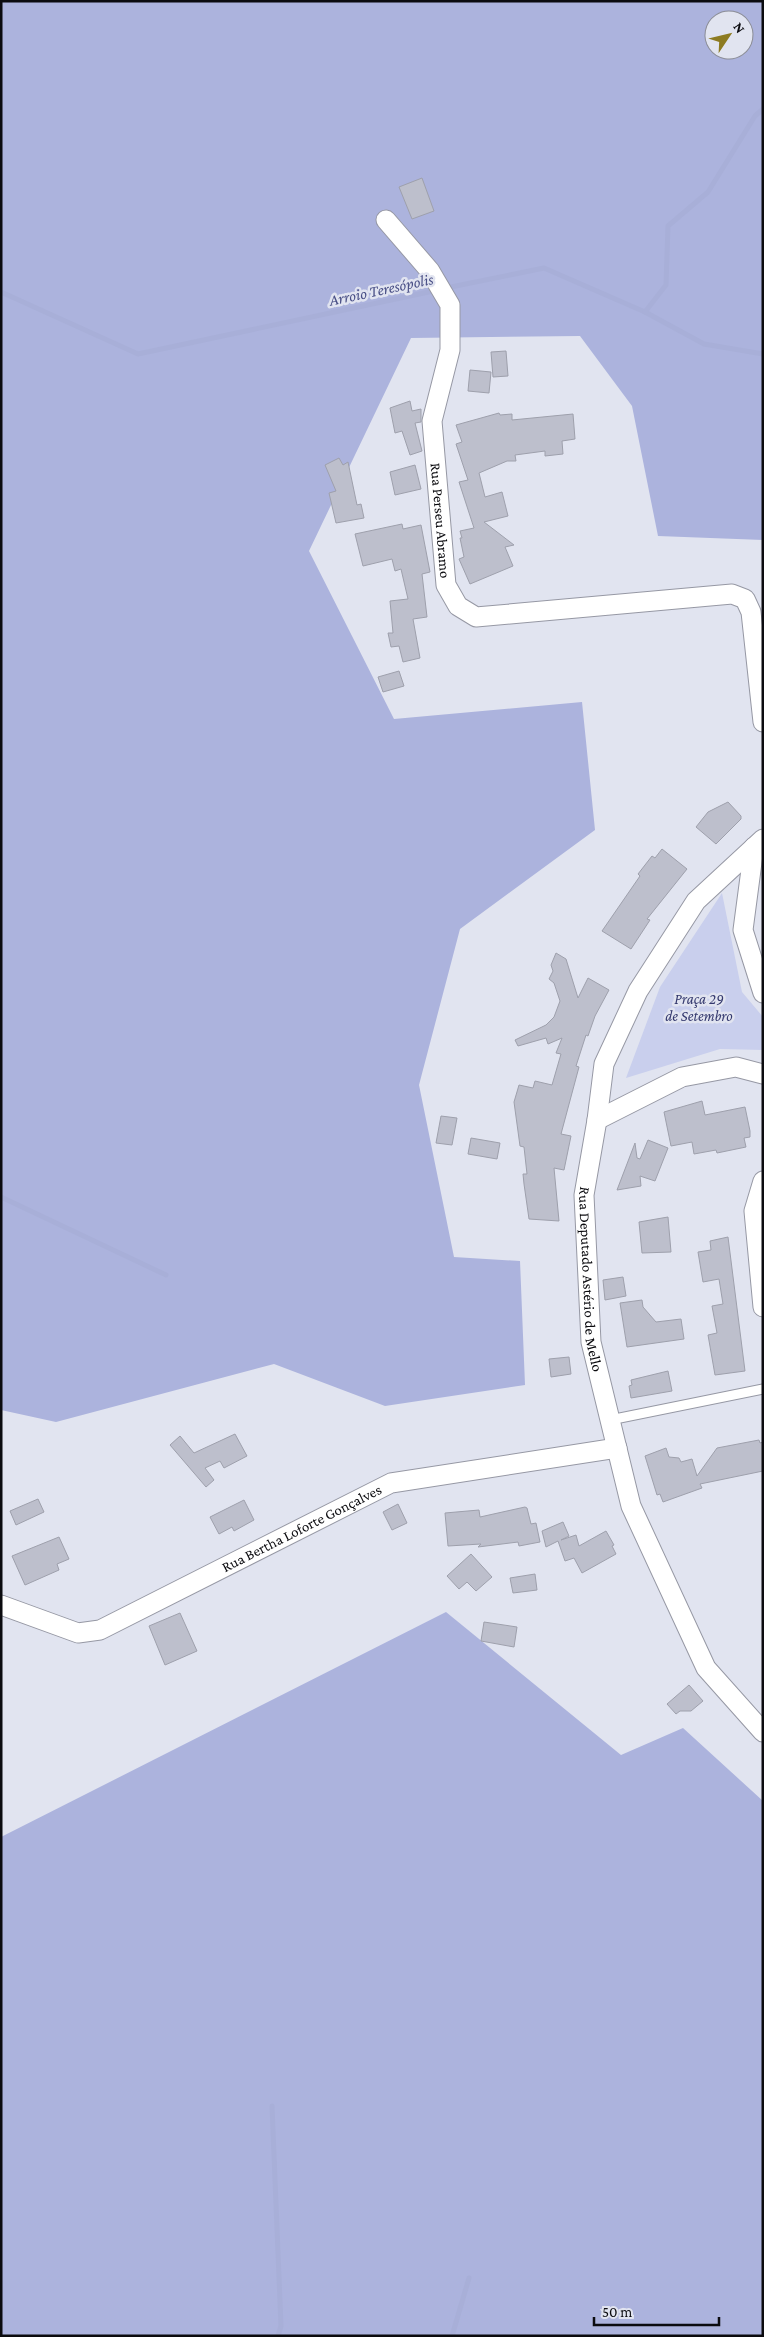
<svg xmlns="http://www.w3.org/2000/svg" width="764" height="2337" font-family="'Crimson Pro',serif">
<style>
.green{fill:#c9cfed}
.forest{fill:#acb3dd;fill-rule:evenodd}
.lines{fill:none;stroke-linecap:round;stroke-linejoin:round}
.stream{stroke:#a8afd8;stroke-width:5}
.building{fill:#bdbfcc;stroke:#9ea0ac}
.lane-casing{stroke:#9698a4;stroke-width:11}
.street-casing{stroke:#9698a4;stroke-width:21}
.lane{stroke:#fff;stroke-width:9}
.street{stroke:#fff;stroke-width:19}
.labels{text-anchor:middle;stroke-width:5;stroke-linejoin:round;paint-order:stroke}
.street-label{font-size:15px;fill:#0b0b0f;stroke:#e1e4f0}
.park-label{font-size:15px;font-style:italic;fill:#34396e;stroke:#e1e4f0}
.water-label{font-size:16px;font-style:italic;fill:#484e85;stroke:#e1e4f0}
</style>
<rect width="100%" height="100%" fill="#e1e4f0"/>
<!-- green -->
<path class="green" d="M722 893 742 992 763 1017V1050L720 1049 626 1078 660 987Z"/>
<!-- forest -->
<g class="forest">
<path d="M1 1H763V540L658 536 632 406 580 336 411 338 309 551 394 719 582 702 595 830 460 929 419 1085 454 1257 520 1261 525 1385 385 1406 274 1364 56 1422 1 1410ZM714 20H744V50H714Z"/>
<path d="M446 1612 621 1755 683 1728 763 1801V2336H1V1837Z"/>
</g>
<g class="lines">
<!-- stream -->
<g class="stream">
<path d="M446 288 544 268 645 312 704 344 763 354"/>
<path d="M1 292 138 354 438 290"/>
<path d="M645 312 666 285 668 226 708 192 755 116 763 109"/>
<path d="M1 1197 166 1275"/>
<path d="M272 2106 281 2326 278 2336"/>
<path d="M452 2336 469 2278"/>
</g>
</g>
<!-- building -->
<g class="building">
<path d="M422 178 434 211 412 219 399 187Z"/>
<path d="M506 351 508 376 493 377 491 352Z"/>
<path d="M470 370 491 372 489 393 468 391Z"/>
<path d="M410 401 412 411 421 409V422L415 423 422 451 410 455 402 431 395 433 390 408Z"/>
<path d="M499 413 500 415 512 414V420L573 414 575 439 562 441 563 454 545 456V451L515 455 516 461H507L479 473 485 497 502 492 508 516 484 522 514 545 505 547 513 566 470 584 459 559 464 557 460 538H462L460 531 474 528 459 482 468 480 456 444 462 442 456 425Z"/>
<path d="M339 458 343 465 348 462 357 505 361 504 364 518 336 523 329 493 336 491 325 465Z"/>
<path d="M415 465 421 489 395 495 390 472Z"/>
<path d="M402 524 403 529 421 525 430 572 422 574 427 617 413 619 420 658 403 662 399 646 391 647 388 633H393L390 601 408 599 401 569 395 571 392 559 363 566 355 534Z"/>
<path d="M399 671 404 686 383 692 378 677Z"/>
<path d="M728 802 741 816V819L716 844 696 827 708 812Z"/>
<path d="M662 849 687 869 647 919 650 920 631 949 602 931 640 876 638 874 652 856 655 858Z"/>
<path d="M556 953 566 959 578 998 588 978 609 990 595 1016 588 1036 586 1035 576 1066 579 1067 561 1134 571 1136 564 1170 554 1168 559 1221 529 1219 524 1184 523 1174H527L524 1147 520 1146 514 1102 519 1085 533 1088 535 1081 552 1085 561 1054 556 1053 562 1038 548 1044 546 1038 518 1046 515 1040 546 1025 554 1017 560 1001 554 983 549 979 553 971 551 965Z"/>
<path d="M702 1101 705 1115 745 1107 750 1131V1137L744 1138 746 1147 717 1153 716 1150 694 1154 692 1142 671 1146 664 1112Z"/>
<path d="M441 1116 457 1118 452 1145 436 1143Z"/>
<path d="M471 1138 500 1143 497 1159 468 1154Z"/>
<path d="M648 1140 668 1148 655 1181 640 1176 641 1186 617 1190 635 1143 637 1158 640 1159Z"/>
<path d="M668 1217 671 1252 642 1253 639 1222Z"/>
<path d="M728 1237 745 1371 715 1375 708 1335 717 1333 712 1306 723 1304 719 1279 703 1282 698 1252 711 1250 710 1241Z"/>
<path d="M623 1277 626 1296 605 1300 603 1280Z"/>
<path d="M642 1300 643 1307 656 1322 681 1319 684 1339 627 1347 620 1303Z"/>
<path d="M569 1357 571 1374 551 1377 549 1359Z"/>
<path d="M668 1371 672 1391 631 1398 629 1386 632 1385 631 1380Z"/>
<path d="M235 1434 247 1456 224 1468 220 1461 205 1468 214 1480 206 1487 170 1445 180 1436 194 1453Z"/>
<path d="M759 1440 760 1443 763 1442V1471L700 1484 702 1488 663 1502 660 1494 657 1495 645 1456 666 1448 669 1457 679 1458 681 1462 692 1459 697 1476 717 1448Z"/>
<path d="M38 1499 44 1512 16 1525 10 1511Z"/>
<path d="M244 1500 254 1520 234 1531 232 1527 219 1534 210 1517Z"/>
<path d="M398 1504 407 1523 392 1530 383 1512Z"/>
<path d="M525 1507 527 1508 531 1524 536 1523 540 1542 519 1546 518 1542 478 1547 481 1544 448 1546 445 1513 479 1510 480 1517Z"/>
<path d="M563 1522 569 1536 561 1540 576 1535 579 1546 606 1531 614 1545 612 1546 616 1554 582 1573 574 1558 565 1561 558 1541 546 1547 542 1531Z"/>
<path d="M59 1537 69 1559 57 1564 59 1570 25 1585 12 1556Z"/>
<path d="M471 1554 492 1577 476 1591 467 1582 459 1589 447 1576Z"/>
<path d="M535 1574 537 1590 513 1593 510 1578Z"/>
<path d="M180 1613 197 1651 165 1665 149 1626Z"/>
<path d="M484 1622 517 1627 514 1647 481 1641Z"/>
<path d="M689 1685 703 1701 691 1711H680L676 1714 667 1704Z"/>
</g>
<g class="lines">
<defs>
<path id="lane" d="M610 1420 763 1389"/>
<g id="street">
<path id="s1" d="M386 220 430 271 450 305V350L432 421 446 585 458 606 476 617 732 594 745 599 751 612 763 722"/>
<path id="s2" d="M763 839 696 901 638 991 604 1064 597 1120 584 1195 591 1342 631 1506 706 1668 763 1732"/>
<path d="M754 847 743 930 763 993"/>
<path d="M597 1120 682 1077 736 1067 763 1074"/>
<path d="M763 1181 754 1211 763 1307"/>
<path id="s3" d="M1 1605 78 1633 100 1630 391 1483 617 1448"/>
</g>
</defs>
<!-- lane casing -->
<use href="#lane" class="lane-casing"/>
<!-- street casing -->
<use href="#street" class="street-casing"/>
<!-- lane -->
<use href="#lane" class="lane"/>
<!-- street -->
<use href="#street" class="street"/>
</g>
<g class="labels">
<!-- street labels -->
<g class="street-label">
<text dy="5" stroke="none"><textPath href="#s1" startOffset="325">Rua Perseu Abramo</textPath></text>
<text dy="5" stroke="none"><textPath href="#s2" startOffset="496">Rua Deputado Astério de Mello</textPath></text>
<text dy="5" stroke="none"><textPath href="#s3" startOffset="330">Rua Bertha Loforte Gonçalves</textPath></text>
</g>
<!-- park labels -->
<g class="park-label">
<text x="699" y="1004">Praça 29<tspan x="699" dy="17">de Setembro</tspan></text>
</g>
<!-- water labels -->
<g class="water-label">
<text transform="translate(381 289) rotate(-12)" y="6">Arroio Teresópolis</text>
</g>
</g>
<!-- border -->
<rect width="764" height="2337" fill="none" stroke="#0b0b0f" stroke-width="5"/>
<!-- north arrow -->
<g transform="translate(729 35) rotate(55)"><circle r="24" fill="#e1e4f0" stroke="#8b8d96"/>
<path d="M0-4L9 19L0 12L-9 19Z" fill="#8d7b21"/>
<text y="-8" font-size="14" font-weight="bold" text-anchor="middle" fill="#0b0b0f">N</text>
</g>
<!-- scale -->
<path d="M594 2317v8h125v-8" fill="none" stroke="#0b0b0f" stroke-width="2.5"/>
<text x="602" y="2317" font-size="15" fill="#0b0b0f" stroke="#e1e4f0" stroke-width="4" paint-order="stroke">50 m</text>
</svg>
